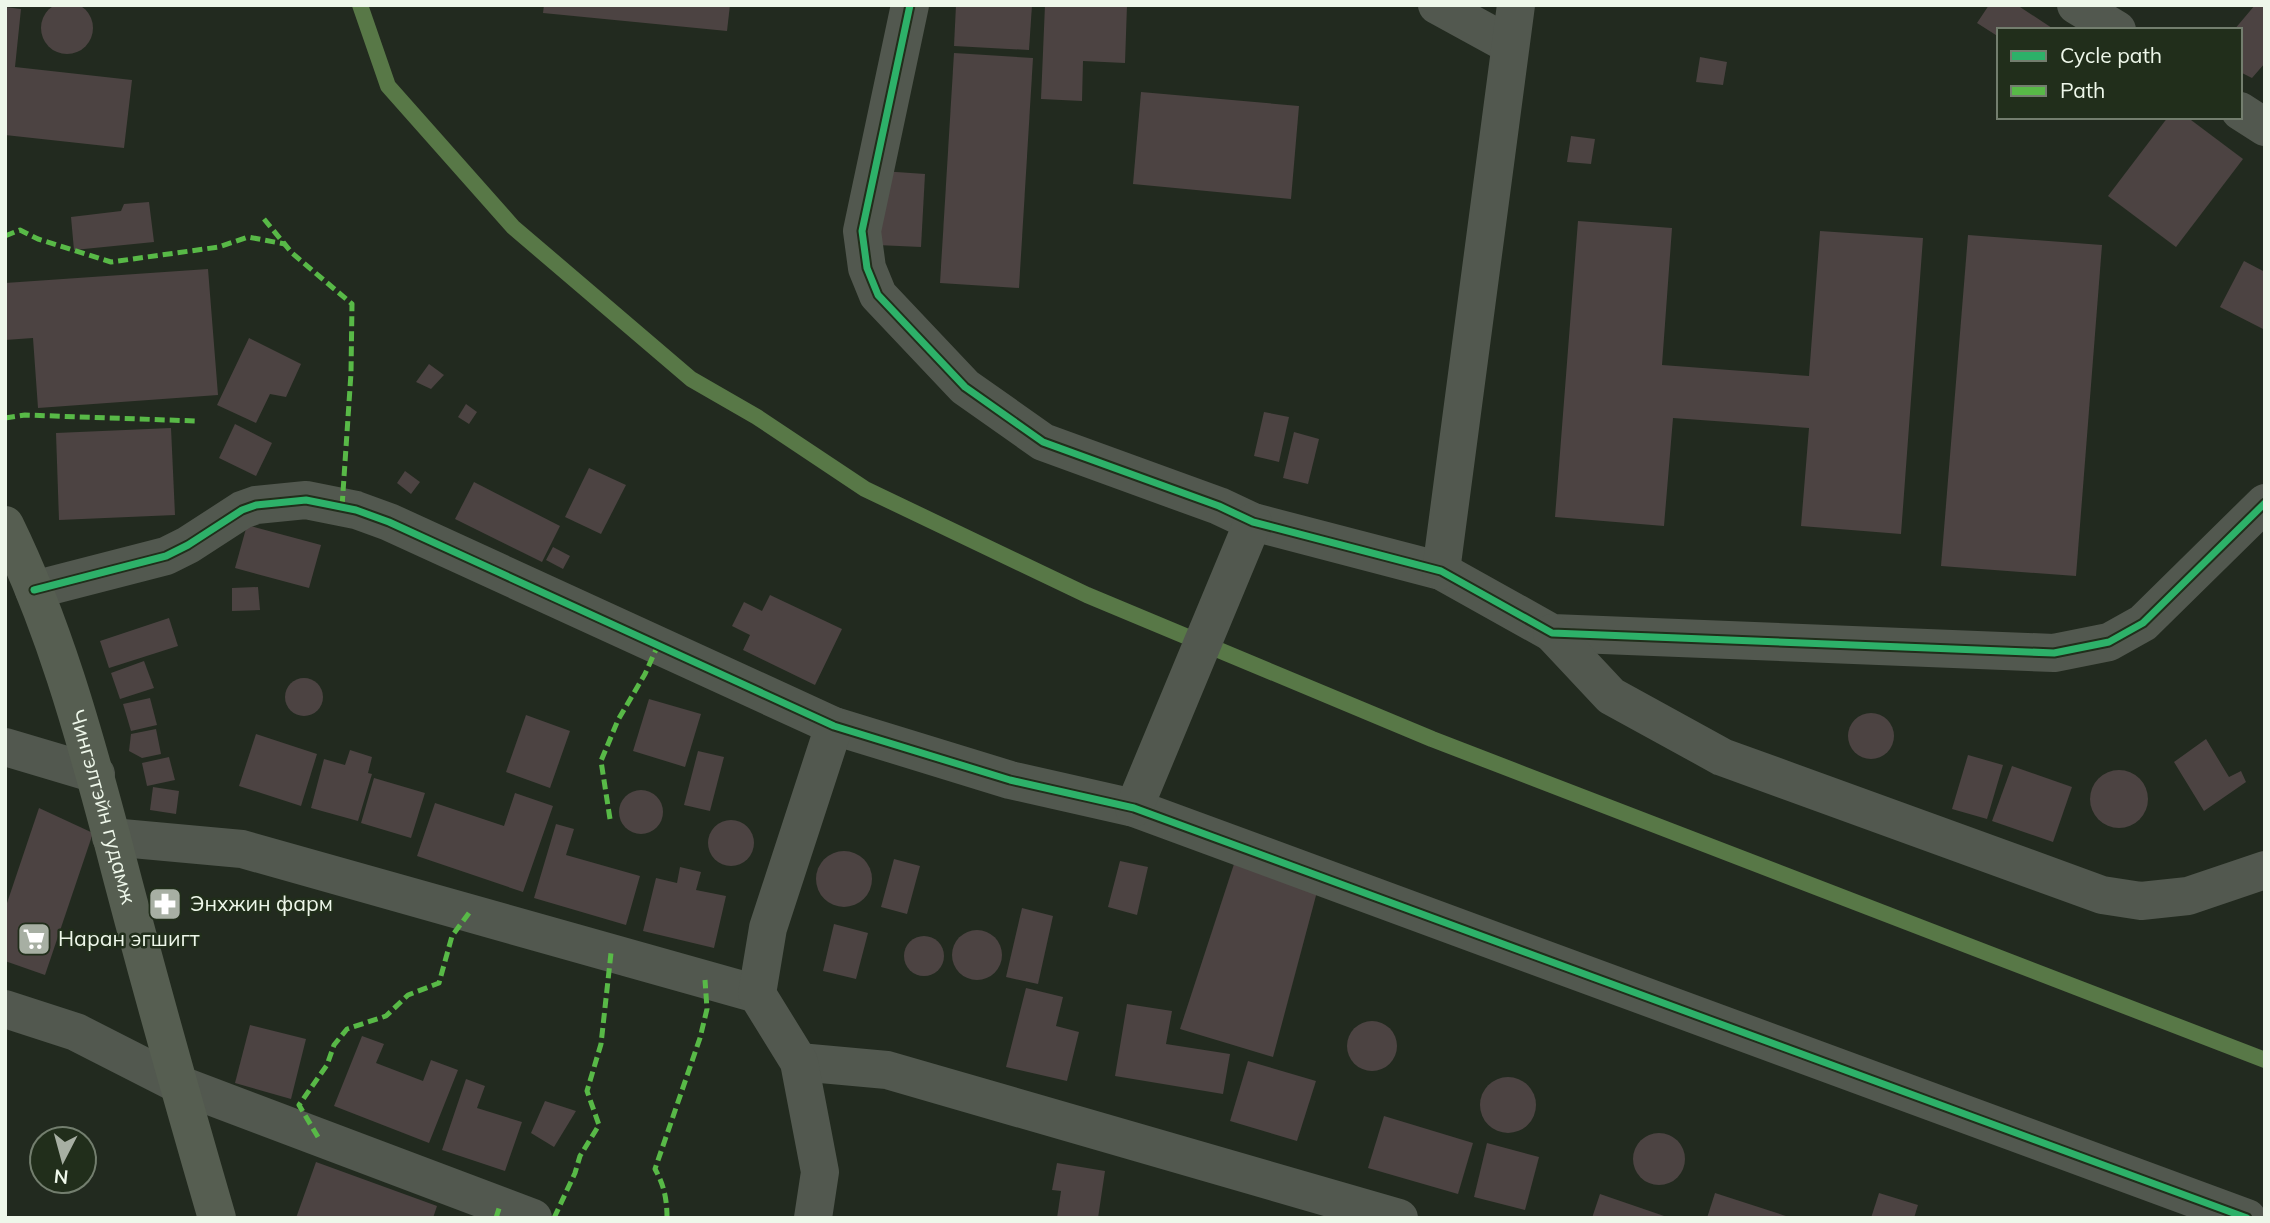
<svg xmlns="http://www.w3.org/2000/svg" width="2270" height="1223" font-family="Mulish,sans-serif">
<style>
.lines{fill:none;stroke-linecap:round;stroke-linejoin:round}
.stream{stroke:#587847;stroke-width:16}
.building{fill:#4c4342}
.minor{stroke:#52584f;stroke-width:38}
.major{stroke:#565e51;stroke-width:38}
.quiet{stroke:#58b947;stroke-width:5;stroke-dasharray:10 5;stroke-linecap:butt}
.cycleway-casing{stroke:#212e1b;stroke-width:11}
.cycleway{stroke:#2db169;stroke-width:7}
.labels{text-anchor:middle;stroke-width:5;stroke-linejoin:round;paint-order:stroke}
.street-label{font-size:21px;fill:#eef7ea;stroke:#212e1b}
.poi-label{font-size:21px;fill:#eef7ea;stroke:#212e1b;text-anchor:start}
</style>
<rect width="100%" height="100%" fill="#222a1f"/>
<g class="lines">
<!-- stream -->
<path class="stream" d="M360 5 388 86 513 227 691 379 757 417 865 489 1087 595 1432 739 2265 1060"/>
</g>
<!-- building -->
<g class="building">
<circle cx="67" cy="28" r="26"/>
<path d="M544 5H730L727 31 543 13Z"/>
<path d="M956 5H1032L1029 50 954 46Z"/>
<path d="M1045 5H1127L1125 63 1083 61 1082 101 1041 99Z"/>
<path d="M1989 5H2017L2055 30H1999V37L1977 23Z"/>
<path d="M2255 5H2265V63L2252 78 2240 72V30H2234Z"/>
<path d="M5 7 21 9 15 67 132 80 124 148 5 135Z"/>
<path d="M954 53 1033 58 1019 288 940 283Z"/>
<path d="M1700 57 1727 62 1723 85 1696 82Z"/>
<path d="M1141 92 1299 106 1291 199 1133 184Z"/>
<path d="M2168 117H2187L2243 159 2176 247 2108 196Z"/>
<path d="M1571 136 1595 139 1591 164 1567 162Z"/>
<path d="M882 171 925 174 921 247 877 245Z"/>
<path d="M149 202 154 242 74 250 71 217 121 211 124 204Z"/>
<path d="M1578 221 1672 228 1662 365 1809 376 1820 231 1923 238 1901 534 1801 526 1809 428 1673 418 1664 526 1555 517Z"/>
<path d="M1968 235 2102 245 2076 576 1941 566Z"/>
<path d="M2244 261 2265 272V330L2220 307Z"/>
<path d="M208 269 218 395 38 408 33 338 5 340V283Z"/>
<path d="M249 338 301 364 286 397 270 394 256 423 217 405Z"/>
<path d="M429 364 444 375 431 389 416 382Z"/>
<path d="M466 404 477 412 469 424 458 417Z"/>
<path d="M1264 412 1289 417 1279 462 1254 456Z"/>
<path d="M235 424 272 443 256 476 219 458Z"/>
<path d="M171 428 175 515 59 520 56 433Z"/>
<path d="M1294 432 1319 439 1308 484 1283 478Z"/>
<path d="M589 468 626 485 601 534 565 517Z"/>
<path d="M405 471 420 482 411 494 397 483Z"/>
<path d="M474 482 560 526 542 562 455 519Z"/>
<path d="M247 525 321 545 309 588 235 568Z"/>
<path d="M553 547 570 556 563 569 546 560Z"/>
<path d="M258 587 260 610 232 611V588Z"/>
<path d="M770 595 842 629 815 685 743 650 750 635 732 626 744 602 762 611Z"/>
<path d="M169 618 178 646 109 668 100 641Z"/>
<path d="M144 661 154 688 120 699 111 673Z"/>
<circle cx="304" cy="697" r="19"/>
<path d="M150 698 157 725 131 731 123 704Z"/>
<path d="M649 699 701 714 685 767 633 751Z"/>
<circle cx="1871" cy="736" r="23"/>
<path d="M526 715 570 731 550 788 506 772Z"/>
<path d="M156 729 161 754 142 758 129 751 131 734Z"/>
<path d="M256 734 317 754 301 806 239 786Z"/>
<path d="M2206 739 2229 777 2241 771 2246 782 2204 811 2174 762Z"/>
<path d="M350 750 372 757 368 773 372 774 358 821 311 808 324 759 345 765Z"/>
<path d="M698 751 724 757 710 811 684 805Z"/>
<path d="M1968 755 2003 765 1987 819 1952 809Z"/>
<path d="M169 757 175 780 147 786 142 763Z"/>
<path d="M2012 766 2072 787 2053 842 1992 821Z"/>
<circle cx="2119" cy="799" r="29"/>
<path d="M374 778 425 793 411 838 361 823Z"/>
<path d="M153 787 179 791 176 814 150 810Z"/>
<circle cx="641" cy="812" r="22"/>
<path d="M515 793 553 806 523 892 417 856 435 803 504 826Z"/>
<path d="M39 808 93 833 45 975 5 961V909Z"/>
<circle cx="731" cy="843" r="23"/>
<path d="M556 824 574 829 566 855 640 876 626 925 534 898Z"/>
<circle cx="844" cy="879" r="28"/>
<path d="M894 859 920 866 907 914 881 907Z"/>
<path d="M1120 861 1148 867 1137 915 1108 907Z"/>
<path d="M1235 861 1318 888 1273 1057 1180 1029Z"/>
<path d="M680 867 701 872 696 890 726 896 714 948 643 931 656 878 677 883Z"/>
<path d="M1022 908 1053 916 1038 984 1006 977Z"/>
<path d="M834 924 868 933 856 979 823 971Z"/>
<circle cx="977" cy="955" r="25"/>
<circle cx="924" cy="956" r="20"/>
<path d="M1026 988 1063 997 1056 1026 1079 1032 1067 1081 1006 1067Z"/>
<path d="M1127 1004 1172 1011 1166 1044 1230 1054 1223 1094 1115 1076Z"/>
<circle cx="1372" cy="1046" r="25"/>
<path d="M250 1025 306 1039 291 1099 235 1083Z"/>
<path d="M362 1036 384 1044 376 1063 423 1081 431 1060 458 1070 429 1143 334 1106Z"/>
<path d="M1248 1061 1316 1081 1297 1141 1230 1121Z"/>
<circle cx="1508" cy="1105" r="28"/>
<path d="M466 1079 485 1086 477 1108 522 1122 505 1171 442 1150Z"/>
<path d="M545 1101 576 1111 554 1147 531 1133Z"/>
<path d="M1384 1116 1473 1143 1458 1194 1368 1168Z"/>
<circle cx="1659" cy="1159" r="26"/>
<path d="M1487 1143 1539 1157 1525 1210 1474 1197Z"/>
<path d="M316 1162 437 1206 433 1218H296Z"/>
<path d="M1057 1163 1105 1171 1098 1218H1057L1061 1191 1052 1190Z"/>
<path d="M1715 1193 1789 1217V1218H1707Z"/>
<path d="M1879 1193 1918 1205 1914 1218H1871Z"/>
<path d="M1600 1194 1667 1217V1218H1592Z"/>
</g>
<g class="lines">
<!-- minor -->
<g class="minor">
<path d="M910 5 862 231 867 268 878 295 965 387 1043 442 1219 506 1253 522 1441 571 1552 633 2054 653 2109 642 2143 623 2265 503"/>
<path d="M1437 5 1510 45"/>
<path d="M2076 5 2117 30"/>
<path d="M2240 111 2265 127"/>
<path d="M1441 571 1516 5"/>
<path d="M34 590 166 556 188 545 242 510 256 505 306 500 356 510 389 522 834 726 1010 780 1134 808 2247 1218"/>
<path d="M1552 633 1611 696 1722 757 2102 895 2141 901 2188 896 2265 870"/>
<path d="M5 747 96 774"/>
<path d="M1134 808 1253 522"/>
<path d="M111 837 242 849 757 994"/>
<path d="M5 1009 76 1032 178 1084 533 1218"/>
<path d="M799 1062 887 1070 1399 1218"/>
<path d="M813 1218 820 1172 799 1062 757 994 768 928 834 726"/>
</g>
<!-- major -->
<path class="major" id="s1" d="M5 525C53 623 83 730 111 835 144 963 180 1091 217 1218"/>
<!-- quiet -->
<g class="quiet">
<path d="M264 219 292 253 352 304 351 373 342 507"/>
<path d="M5 236 20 230 38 239 111 262 219 247 248 237 285 244"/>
<path d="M5 418 25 415 196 421"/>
<path d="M610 819 601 761 618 720 645 674 658 645"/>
<path d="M318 1137 299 1105 327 1065 334 1045 347 1029 386 1016 408 995 439 983 452 936 469 913"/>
<path d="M496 1218 500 1205"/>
<path d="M554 1218 575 1173 580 1156 599 1125 587 1091 601 1044 611 953"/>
<path d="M667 1218C667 1199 664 1185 655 1169L700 1038 707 1009 705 980"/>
</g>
<defs>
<g id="cycleway">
<path d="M910 5 862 231 867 268 878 295 965 387 1043 442 1219 506 1253 522 1441 571 1552 633 2054 653 2109 642 2143 623 2265 503"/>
<path d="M34 590 166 556 188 545 242 510 256 505 306 500 356 510 389 522 834 726 1010 780 1134 808 2247 1218"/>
</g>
</defs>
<!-- cycleway casing -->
<use href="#cycleway" class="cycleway-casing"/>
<!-- cycleway -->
<use href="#cycleway" class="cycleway"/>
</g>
<!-- icons -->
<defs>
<symbol id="pharmacy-square" viewBox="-11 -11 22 22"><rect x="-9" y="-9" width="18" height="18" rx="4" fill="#a7afa3" stroke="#212e1b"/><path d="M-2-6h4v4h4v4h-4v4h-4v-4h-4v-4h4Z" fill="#fff"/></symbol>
<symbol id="supermarket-square" viewBox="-11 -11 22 22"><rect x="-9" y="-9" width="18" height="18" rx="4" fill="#a7afa3" stroke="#212e1b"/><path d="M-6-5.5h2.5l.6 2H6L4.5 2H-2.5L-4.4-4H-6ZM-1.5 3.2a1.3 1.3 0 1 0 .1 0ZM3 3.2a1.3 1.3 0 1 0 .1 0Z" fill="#fff"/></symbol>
</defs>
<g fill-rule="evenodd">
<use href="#pharmacy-square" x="146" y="885" width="38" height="38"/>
<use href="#supermarket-square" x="15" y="920" width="38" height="38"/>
</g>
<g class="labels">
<!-- street labels -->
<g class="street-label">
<text dy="7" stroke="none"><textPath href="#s1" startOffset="299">Чингэлтэйн гудамж</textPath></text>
</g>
<!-- poi labels -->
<g class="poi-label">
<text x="190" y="911">Энхжин фарм</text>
<text x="58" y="946">Наран эгшигт</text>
</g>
</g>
<!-- border -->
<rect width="2270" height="1223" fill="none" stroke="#eef7ea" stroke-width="14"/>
<!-- legend -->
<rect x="1997" y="28" width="245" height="91" fill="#212e1b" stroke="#737e6e" stroke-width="2"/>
<rect x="2011" y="51" width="35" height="10" fill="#2db169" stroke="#737e6e" stroke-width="2"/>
<text x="2060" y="63" font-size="21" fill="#eef7ea">Cycle path</text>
<rect x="2011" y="86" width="35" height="10" fill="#58b947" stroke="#737e6e" stroke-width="2"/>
<text x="2060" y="98" font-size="21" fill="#eef7ea">Path</text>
<!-- north arrow -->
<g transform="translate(63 1160) rotate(186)"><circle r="33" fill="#212e1b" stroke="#737e6e" stroke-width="2"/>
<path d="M0-5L12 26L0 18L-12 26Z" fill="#a7afa3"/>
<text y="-10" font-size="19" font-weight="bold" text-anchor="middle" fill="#eef7ea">N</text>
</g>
</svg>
